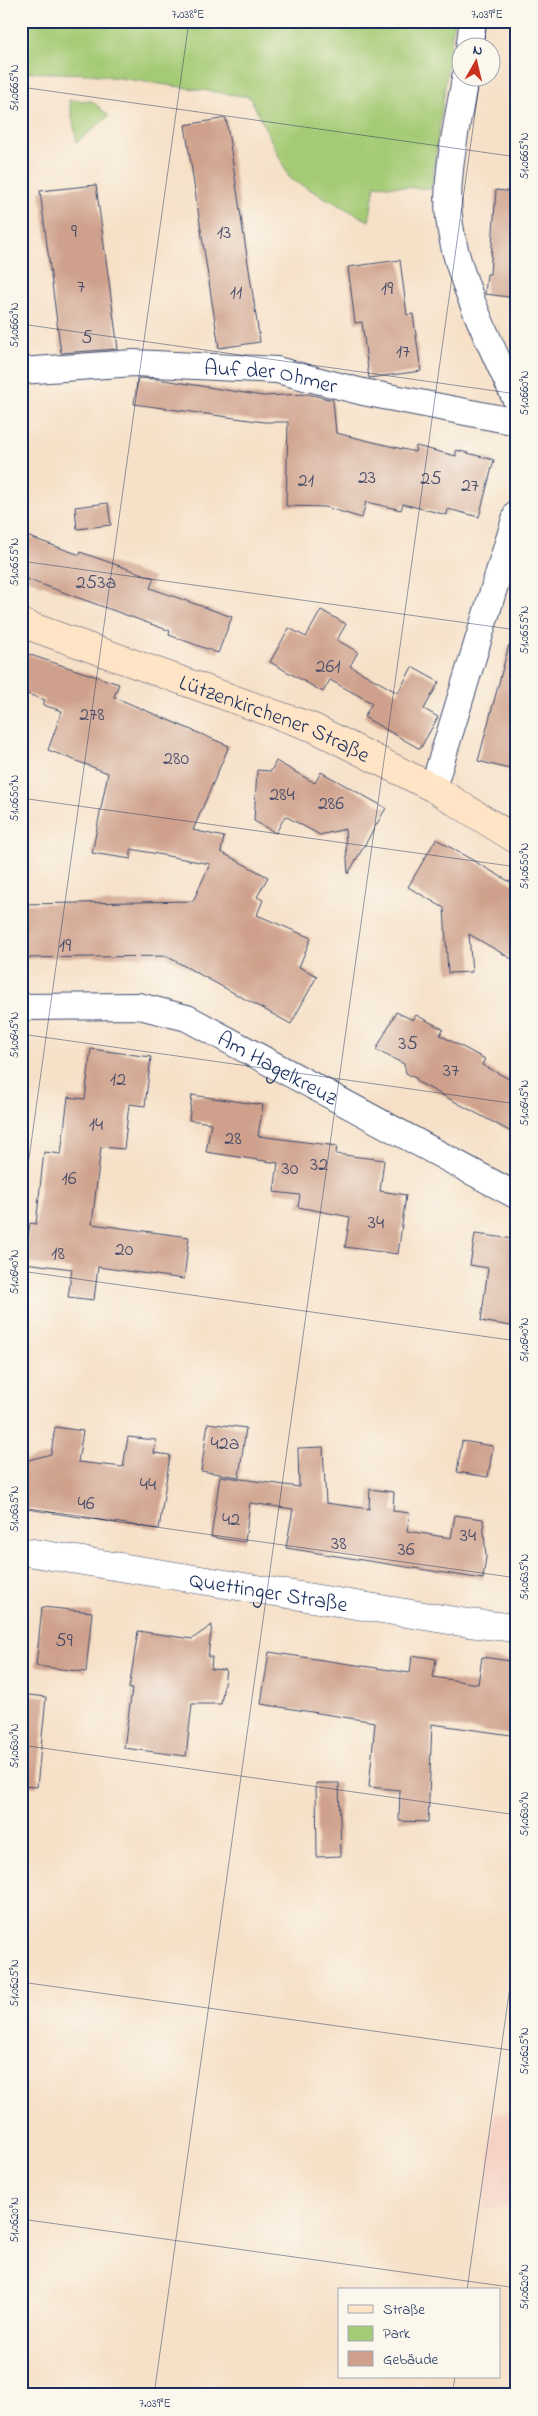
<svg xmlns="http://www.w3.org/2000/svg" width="538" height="2416" font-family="'Indie Flower',sans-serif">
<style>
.built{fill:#f6d2c5}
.green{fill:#a4ca75;stroke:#607c6a}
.building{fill:#cfa18c}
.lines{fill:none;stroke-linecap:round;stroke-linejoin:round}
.minor-casing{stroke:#3c4a6e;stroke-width:28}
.tertiary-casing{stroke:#3c4a6e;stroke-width:29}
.secondary-casing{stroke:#3c4a6e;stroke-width:29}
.minor{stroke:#fff;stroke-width:26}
.tertiary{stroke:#fff;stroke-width:28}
.secondary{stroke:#ffe4c6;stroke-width:28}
.ticks{fill:none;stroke:#1b2f5e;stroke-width:1;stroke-opacity:0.45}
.labels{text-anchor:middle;stroke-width:5;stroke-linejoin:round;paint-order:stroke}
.number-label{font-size:20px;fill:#484c6a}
.street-label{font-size:22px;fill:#1b2f5e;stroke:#fbf7ec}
.neatline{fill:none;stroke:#1b2f5e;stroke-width:2}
.ticks-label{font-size:12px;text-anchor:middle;fill:#1b2f5e}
</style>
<rect width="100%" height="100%" fill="#fbf7ec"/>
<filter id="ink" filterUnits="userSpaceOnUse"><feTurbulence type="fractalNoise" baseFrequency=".02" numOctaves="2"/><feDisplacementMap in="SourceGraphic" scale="10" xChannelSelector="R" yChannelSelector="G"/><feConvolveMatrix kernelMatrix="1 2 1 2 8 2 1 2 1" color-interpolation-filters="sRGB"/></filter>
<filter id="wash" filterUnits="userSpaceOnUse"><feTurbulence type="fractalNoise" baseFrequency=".0096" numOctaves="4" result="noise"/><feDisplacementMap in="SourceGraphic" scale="20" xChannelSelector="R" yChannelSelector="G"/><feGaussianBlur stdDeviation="1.12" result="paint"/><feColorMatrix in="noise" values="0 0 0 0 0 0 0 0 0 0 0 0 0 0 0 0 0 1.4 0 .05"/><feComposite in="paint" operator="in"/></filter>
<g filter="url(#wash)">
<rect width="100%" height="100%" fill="#f6e0c7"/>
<!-- built -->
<path class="built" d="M494 2113H517V2207L483 2209Z"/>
<!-- green -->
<g class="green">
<path d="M21 21H454L431 189 375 185 369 221 290 179 250 97 91 74 21 72Z"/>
<path d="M69 100 92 101 109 116 77 142Z"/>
</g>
<g id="blocks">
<!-- building -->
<g class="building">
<path d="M226 118 260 342 219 348 185 125Z"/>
<path d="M96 185 118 349 61 353 40 191Z"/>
<path d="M496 190 517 192V298L485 294 487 274H490Z"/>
<path d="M400 260 407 315 413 314 421 371 369 378 362 322 355 323 348 267Z"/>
<path d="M138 378 158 379 263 396 308 394 333 400 336 433 415 452 416 446 456 456V450L494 460 479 517 448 509 447 515 403 504 401 510 366 502 362 518 325 507 286 506 288 422H264L134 404Z"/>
<path d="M108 503 111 525 77 529 75 507Z"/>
<path d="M21 534 80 555V552L154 578 150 588 232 617 218 653 169 635 170 631 21 577Z"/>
<path d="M321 610 346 624 337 640 358 652 350 666 398 693 412 667 439 682 424 709 438 717 420 749 364 717 372 703 330 680 323 692 270 662 289 628 306 637Z"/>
<path d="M509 645 517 646V771L478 761Z"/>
<path d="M21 652 119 684 114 697 229 746 193 830 224 837 221 852 268 877 257 897 263 900 257 915 311 938 299 967 317 976 291 1024 166 956 21 958V904L193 901 210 864 131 849V859L92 853 108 773 48 750 62 711 43 705 45 700 21 692Z"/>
<path d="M276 761 315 783 321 772 386 808 348 874 345 829 320 835 285 816 276 833 254 821 257 770 271 771Z"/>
<path d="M436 839 517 886V962L469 934 472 972 448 973 444 908 408 887Z"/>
<path d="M396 1012 413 1020 416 1015 443 1029 440 1035 485 1059 482 1065 517 1083V1135L416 1081 417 1079 406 1073 404 1064 376 1050Z"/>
<path d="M91 1049 151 1057 145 1106 129 1104 124 1149 101 1147 92 1224 189 1237 184 1279 98 1267 94 1300 68 1297 72 1269 25 1263 30 1223 36 1224 44 1152 61 1154 68 1097 85 1099Z"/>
<path d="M192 1095 263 1105 258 1136 337 1146 336 1154 384 1160 380 1191 406 1195 398 1254 345 1247 350 1217 298 1207 300 1195 274 1192 278 1163 206 1152 211 1123 189 1120Z"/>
<path d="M475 1234 514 1239 512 1255 517 1256V1327L481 1321 488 1268 470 1265Z"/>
<path d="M208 1423 246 1428 239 1477 201 1471Z"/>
<path d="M55 1427 83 1431 78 1462 123 1467 128 1437 156 1440 154 1453 170 1455 159 1529 21 1508V1462L51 1454Z"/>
<path d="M462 1441 493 1446 488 1477 457 1472Z"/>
<path d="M323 1447 326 1503 369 1509 370 1489 394 1492 393 1511 410 1513 407 1531 451 1538 455 1515 483 1519 486 1557 483 1579 286 1548 293 1509 250 1503 245 1542 211 1537 220 1476 299 1487 298 1448Z"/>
<path d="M42 1607 92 1612 86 1672 36 1666Z"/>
<path d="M212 1625 208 1657H212L211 1669 226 1670 221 1704H192L186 1756 124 1748 132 1689H129L138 1631 192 1639Z"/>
<path d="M269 1652 410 1673 412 1655 436 1659 433 1677 478 1684 482 1657 517 1662V1700L511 1735 432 1724 428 1822 399 1821 400 1790 369 1787 375 1722 261 1704Z"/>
<path d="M21 1694 46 1697 37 1787 21 1786Z"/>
<path d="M316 1783H339L341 1856 317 1857Z"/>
</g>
</g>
</g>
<g filter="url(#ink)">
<use href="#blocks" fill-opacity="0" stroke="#3c4a6e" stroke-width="1"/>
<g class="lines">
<defs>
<g id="minor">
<path d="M469 48 473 21"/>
<path d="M465 78C458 121 443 182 450 225 458 281 493 350 517 402"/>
<path id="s1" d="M21 371 134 363 277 370 363 392 517 422"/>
<path d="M433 788 517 513"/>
<path id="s2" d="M21 1007 139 1006 187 1018 517 1196"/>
</g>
<g id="tertiary">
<path id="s3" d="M21 1551 468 1623 517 1628"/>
</g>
<g id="secondary">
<path id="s4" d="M21 623 314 728 433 788 517 840"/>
</g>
</defs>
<!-- minor casing -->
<use href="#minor" class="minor-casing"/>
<!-- tertiary casing -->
<use href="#tertiary" class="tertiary-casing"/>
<!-- secondary casing -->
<use href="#secondary" class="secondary-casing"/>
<!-- minor -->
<use href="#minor" class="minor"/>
<!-- tertiary -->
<use href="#tertiary" class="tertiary"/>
<!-- secondary -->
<use href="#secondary" class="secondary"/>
</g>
</g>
<!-- ticks -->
<path class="ticks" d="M484 48 487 21M21 87 517 157M21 324 517 394M21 561 517 630M21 798 517 867M21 1034 517 1104M21 1215 189 21M21 1271 517 1341M21 1508 517 1578M21 1745 517 1815M21 1982 517 2051M21 2219 517 2288M467 2290 517 1937M154 2395 480 78M452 2395 455 2377"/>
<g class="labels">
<!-- number labels -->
<g class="number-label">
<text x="74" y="237">9</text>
<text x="224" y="238">13</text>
<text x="81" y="292">7</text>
<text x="387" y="294">19</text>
<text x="236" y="298">11</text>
<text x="87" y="343">5</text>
<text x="403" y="357">17</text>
<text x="367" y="483">23</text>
<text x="431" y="484">25</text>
<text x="306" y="486">21</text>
<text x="470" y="491">27</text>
<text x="96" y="588">253a</text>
<text x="328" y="672">261</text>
<text x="92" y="720">278</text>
<text x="176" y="764">280</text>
<text x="282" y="800">284</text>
<text x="331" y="809">286</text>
<text x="65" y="951">19</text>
<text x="408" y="1049">35</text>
<text x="451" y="1076">37</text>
<text x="118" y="1085">12</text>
<text x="96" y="1130">14</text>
<text x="233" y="1144">28</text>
<text x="319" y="1170">32</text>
<text x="290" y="1174">30</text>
<text x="69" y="1184">16</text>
<text x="376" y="1228">34</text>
<text x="124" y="1255">20</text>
<text x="58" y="1259">18</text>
<text x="225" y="1449">42a</text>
<text x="148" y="1490">44</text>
<text x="86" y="1509">46</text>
<text x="231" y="1525">42</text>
<text x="468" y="1541">34</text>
<text x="339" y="1549">38</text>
<text x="406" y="1555">36</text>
<text x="64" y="1646">59</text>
</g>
<!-- street labels -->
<g class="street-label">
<text dy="8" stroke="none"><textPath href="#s1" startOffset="251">Auf der Ohmer</textPath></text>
<text dy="8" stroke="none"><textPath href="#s4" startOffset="271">Lützenkirchener Straße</textPath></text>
<text dy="8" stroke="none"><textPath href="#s2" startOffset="271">Am Hagelkreuz</textPath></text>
<text dy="8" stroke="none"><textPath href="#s3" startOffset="251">Quettinger Straße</textPath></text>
</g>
</g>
<!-- margin -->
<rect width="538" height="2416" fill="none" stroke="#fbf7ec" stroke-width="55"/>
<!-- legend -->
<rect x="338" y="2288" width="162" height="90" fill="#fbf7ec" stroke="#a1a7b3"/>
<rect x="348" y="2305" width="25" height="8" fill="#ffe4c6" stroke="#a1a7b3"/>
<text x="383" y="2314" font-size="15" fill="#1b2f5e">Straße</text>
<rect x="348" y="2326" width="25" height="15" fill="#a4ca75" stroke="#a1a7b3"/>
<text x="383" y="2338" font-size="15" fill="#1b2f5e">Park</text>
<rect x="348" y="2351" width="25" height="15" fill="#cfa18c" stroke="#a1a7b3"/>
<text x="383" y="2364" font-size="15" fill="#1b2f5e">Gebäude</text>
<!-- north arrow -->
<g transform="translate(476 62) rotate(8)"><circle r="24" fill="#fbf7ec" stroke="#a1a7b3"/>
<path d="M0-4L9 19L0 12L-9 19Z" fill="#c8321e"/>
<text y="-8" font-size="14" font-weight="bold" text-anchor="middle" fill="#1b2f5e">N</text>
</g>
<rect x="28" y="28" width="482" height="2360" class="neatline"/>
<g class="ticks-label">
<text x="188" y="18">7.038°E</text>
<text x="487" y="18">7.039°E</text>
<text transform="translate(14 88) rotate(-90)" y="4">51.0665°N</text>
<text transform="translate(524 156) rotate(-90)" y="4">51.0665°N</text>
<text transform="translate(14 325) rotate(-90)" y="4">51.0660°N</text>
<text transform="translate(524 393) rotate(-90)" y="4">51.0660°N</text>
<text transform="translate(14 562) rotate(-90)" y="4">51.0655°N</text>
<text transform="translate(524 630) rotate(-90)" y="4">51.0655°N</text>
<text transform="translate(14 798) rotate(-90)" y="4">51.0650°N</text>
<text transform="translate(524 866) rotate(-90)" y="4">51.0650°N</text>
<text transform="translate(14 1035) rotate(-90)" y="4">51.0645°N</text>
<text transform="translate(524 1103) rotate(-90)" y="4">51.0645°N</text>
<text transform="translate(14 1272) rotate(-90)" y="4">51.0640°N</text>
<text transform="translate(524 1340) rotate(-90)" y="4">51.0640°N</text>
<text transform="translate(14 1509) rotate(-90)" y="4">51.0635°N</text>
<text transform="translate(524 1577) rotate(-90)" y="4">51.0635°N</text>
<text transform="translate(14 1746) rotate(-90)" y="4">51.0630°N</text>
<text transform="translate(524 1814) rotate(-90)" y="4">51.0630°N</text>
<text transform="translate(14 1983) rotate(-90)" y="4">51.0625°N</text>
<text transform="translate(524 2051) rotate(-90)" y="4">51.0625°N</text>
<text transform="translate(14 2220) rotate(-90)" y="4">51.0620°N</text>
<text transform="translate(524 2287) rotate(-90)" y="4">51.0620°N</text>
<text x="155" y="2407">7.039°E</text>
</g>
</svg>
